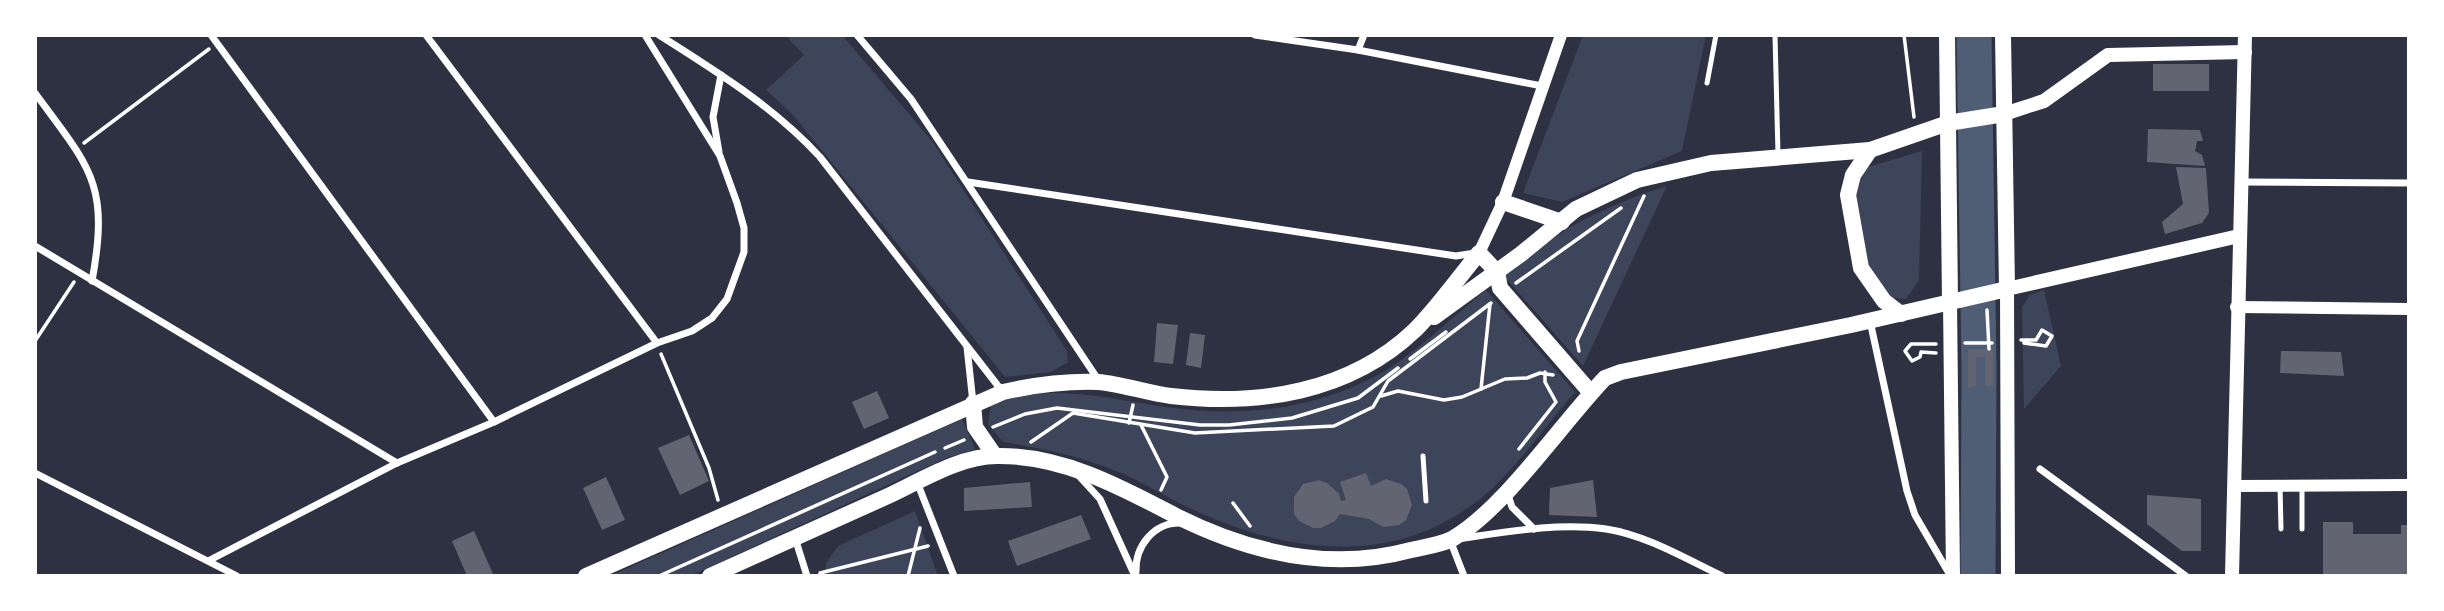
<svg xmlns="http://www.w3.org/2000/svg" width="2444" height="611" font-family="Poppins,sans-serif">
<style>
.green{fill:#3c4559}
.lines{fill:none;stroke-linecap:round;stroke-linejoin:round}
.river{stroke:#4f5d75;stroke-width:35}
.building{fill:#626471}
.path{stroke:#fff;stroke-width:3.5}
.service{stroke:#fff;stroke-width:5}
.minor{stroke:#fff;stroke-width:7}
.tertiary{stroke:#fff;stroke-width:12}
.secondary{stroke:#fff;stroke-width:14}
.primary{stroke:#fff;stroke-width:16}
</style>
<rect width="100%" height="100%" fill="#2d3142"/>
<!-- green -->
<g class="green">
<path d="M785 35H842L932 141 1067 351 1068 362 1051 372 1005 377 794 116 766 90 804 55Z"/>
<path d="M1583 35H1706L1682 151 1562 202 1523 193Z"/>
<path d="M1922 151 1919 280 1906 299 1892 298 1870 280 1854 184 1868 167Z"/>
<path d="M1667 186 1583 366 1503 275C1551 234 1606 204 1667 186Z"/>
<path d="M1486 290 1575 392C1544 427 1510 478 1472 505 1387 567 1286 552 1196 511 1167 498 1140 480 1111 469 1076 455 1040 448 1003 442L988 424 991 405C1043 382 1105 398 1159 406 1238 419 1323 410 1391 367 1424 345 1455 315 1486 290Z"/>
<path d="M2044 290 2061 366 2024 409 2022 307 2030 295Z"/>
<path d="M962 419 975 449 946 458 690 576H610Z"/>
<path d="M915 511 938 576H825L826 563 838 546Z"/>
</g>
<g class="lines">
<!-- river -->
<path class="river" d="M1974 35 1979 369 1978 576"/>
</g>
<!-- building -->
<g class="building">
<rect x="2153" y="64" width="56" height="27"/>
<path d="M2148 129 2200 130 2203 141H2197L2195 151 2202 155 2205 166 2147 162Z"/>
<path d="M2176 167 2206 168 2209 213 2202 223 2165 234 2162 222 2183 204Z"/>
<path d="M1157 323 1178 325 1173 364 1154 362Z"/>
<path d="M1190 333 1205 335 1201 368 1186 365Z"/>
<path d="M1968 349H1993V386H1985V357H1976V386L1968 387Z"/>
<path d="M2281 351 2341 352 2344 376 2280 373Z"/>
<path d="M877 391 889 418 864 429 852 402Z"/>
<path d="M689 435 709 481 680 495 658 448Z"/>
<path d="M1366 473 1371 486 1386 479 1401 484 1407 489 1412 505 1406 520 1399 525 1383 527 1369 519 1340 514 1335 521 1321 528H1313L1299 521 1294 514V497L1303 484 1319 480 1327 483 1339 494 1341 501 1346 500 1340 482Z"/>
<path d="M606 477 625 520 602 530 583 488Z"/>
<path d="M1593 480 1597 517 1549 515 1550 488Z"/>
<path d="M1030 482 1032 507 964 511V488Z"/>
<path d="M2147 495 2201 499V551H2182L2147 524Z"/>
<path d="M1081 515 1091 539 1017 566 1008 541Z"/>
<path d="M2323 522H2353V534H2401V525H2409V576H2323Z"/>
<path d="M474 531 494 576H467L452 541Z"/>
</g>
<g class="lines">
<!-- path -->
<g class="path">
<path d="M1904 35 1914 117"/>
<path d="M84 143 209 49"/>
<path d="M1516 283 1621 208"/>
<path d="M1987 310 1989 349"/>
<path d="M2021 340H2036L2042 330 2052 336 2046 346 2024 343"/>
<path d="M35 341 74 282"/>
<path d="M1965 343H1992"/>
<path d="M1579 351 1577 341 1644 196"/>
<path d="M1936 353 1921 352 1920 357 1912 361 1905 351 1911 344H1936"/>
<path d="M661 354 709 468 718 500"/>
<path d="M1410 359 1446 332"/>
<path d="M1481 389 1490 304"/>
<path d="M1381 396 1398 391 1444 400 1462 397 1505 379 1527 378 1540 373 1553 375"/>
<path d="M1129 423 1133 405"/>
<path d="M1141 425 1167 477 1161 490"/>
<path d="M993 427 1025 414 1057 408 1200 425H1229L1292 418 1358 398 1398 368"/>
<path d="M1031 442 1073 413 1195 433 1334 426 1373 407 1388 381 1491 303"/>
<path d="M945 448 964 440"/>
<path d="M1519 449 1556 402 1545 382V372"/>
<path d="M1233 503 1250 526"/>
<path d="M820 573 928 546"/>
<path d="M659 576 935 452"/>
<path d="M908 576 920 528"/>
</g>
<!-- service -->
<g class="service">
<path d="M1775 35 1778 154"/>
<path d="M1707 83 1716 35"/>
<path d="M1423 456 1426 501"/>
<path d="M2280 486 2281 529"/>
<path d="M2302 529V487"/>
</g>
<!-- minor -->
<g class="minor">
<path d="M211 35 494 422"/>
<path d="M426 35 657 343"/>
<path d="M659 35C717 72 773 106 820 157L1002 391"/>
<path d="M857 35 911 99 1099 381"/>
<path d="M1255 35 1358 50 1542 86"/>
<path d="M1358 50 1364 35"/>
<path d="M35 93C90 168 110 183 92 281"/>
<path d="M719 152 713 117 721 75"/>
<path d="M968 182 1456 256 1475 253"/>
<path d="M2242 182 2409 183"/>
<path d="M35 246 397 463"/>
<path d="M1870 321 1907 491 1915 515 1950 575"/>
<path d="M967 347 973 403"/>
<path d="M2040 469 2186 576"/>
<path d="M35 473 237 576"/>
<path d="M1079 476 1100 499 1135 576"/>
<path d="M917 482 954 576"/>
<path d="M1507 492 1512 507 1534 529"/>
<path d="M795 538 807 576"/>
<path d="M210 560 397 463 494 422 657 343 692 331 712 318 727 299 744 252V228L737 203 720 156 645 35"/>
<path d="M1136 572C1135 546 1154 522 1181 523"/>
<path d="M1464 576 1450 540C1501 533 1555 522 1606 529 1646 535 1686 559 1722 576"/>
</g>
<!-- tertiary -->
<g class="tertiary">
<path d="M1479 253 1503 202 1561 35"/>
<path d="M2236 307 2409 309"/>
<path d="M2234 486 2409 485"/>
</g>
<!-- secondary -->
<g class="secondary">
<path d="M2004 114 2044 101 2108 55 2245 52"/>
<path d="M1950 302 1953 576"/>
<path d="M2008 576 2007 289 2239 236"/>
<path d="M2232 576 2245 35"/>
</g>
<!-- primary -->
<g class="primary">
<path d="M1947 35 1950 302"/>
<path d="M1870 150 1853 175 1848 195 1861 268 1884 301 1901 314"/>
<path d="M1503 202 1562 222"/>
<path d="M1434 317 1521 254 1576 209 1637 180 1711 163 1870 150 1948 123 2004 114"/>
<path d="M973 403 975 427 995 456"/>
<path d="M586 576 1003 392C1034 385 1066 381 1098 382 1122 384 1147 393 1171 396 1258 406 1349 393 1415 330 1438 307 1458 278 1479 253L1497 272 1500 288 1591 393"/>
<path d="M710 576C769 549 829 523 888 496 922 480 960 456 997 456 1062 455 1121 487 1176 516 1250 553 1330 572 1411 550 1424 547 1440 545 1452 539 1504 509 1561 424 1605 378L1621 372 1851 325 2007 289 2003 35"/>
</g>
</g>
<!-- border -->
<rect width="2444" height="611" fill="none" stroke="#ffffff" stroke-width="74"/>
</svg>
